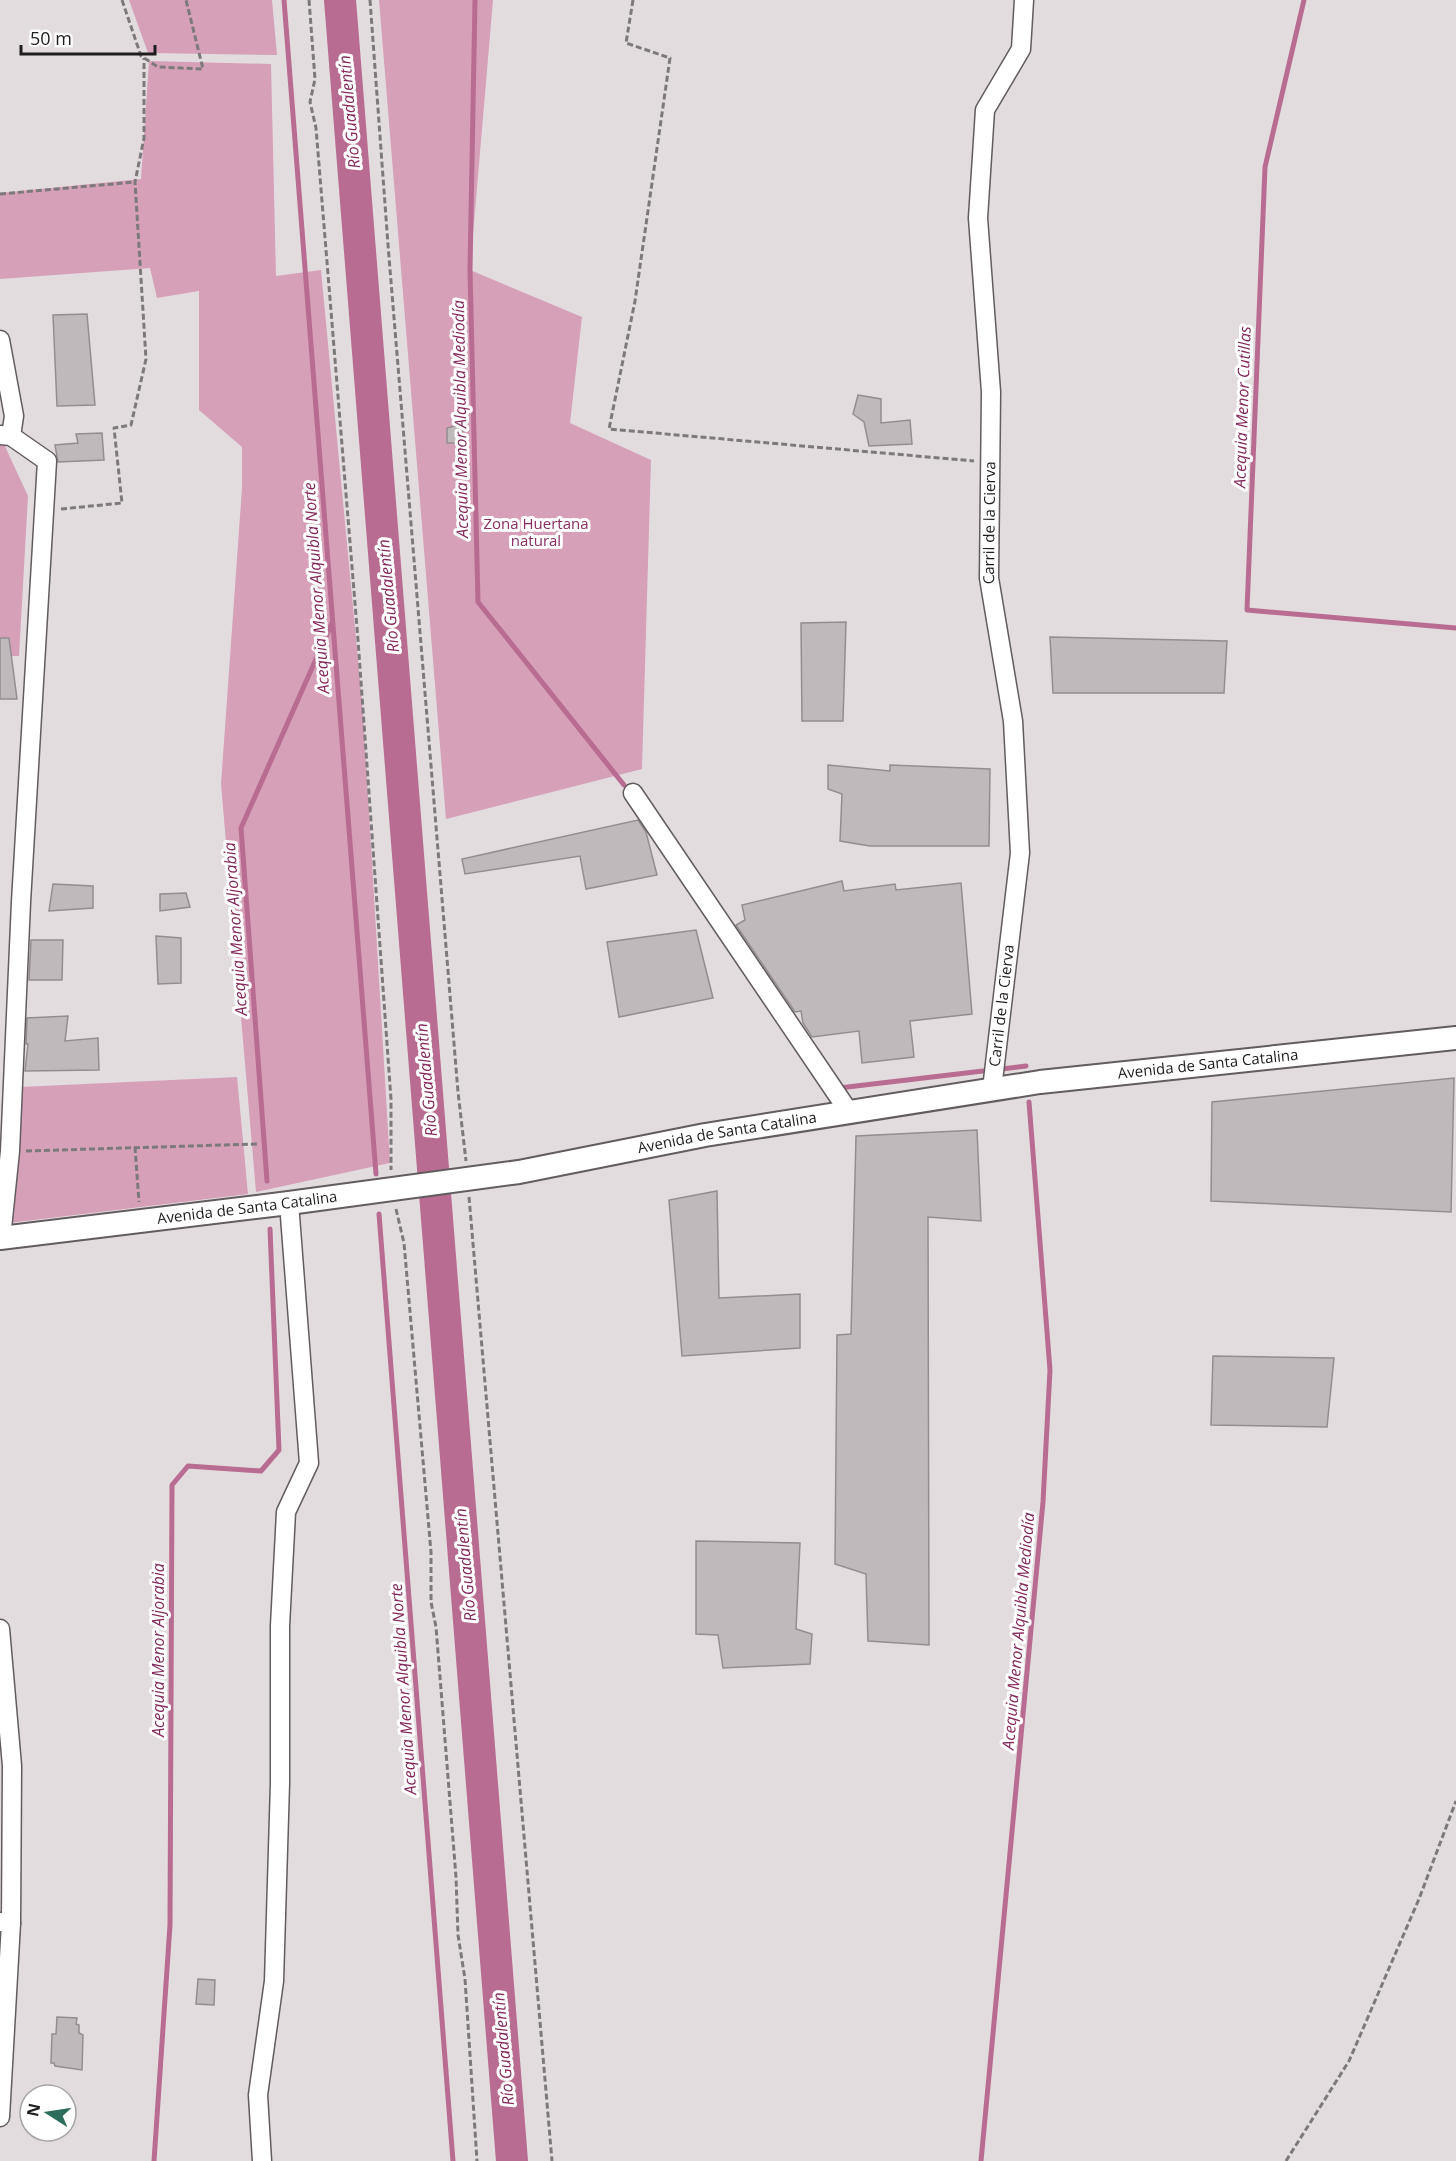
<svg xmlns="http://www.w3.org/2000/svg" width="1456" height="2161" font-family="'Open Sans',sans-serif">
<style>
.green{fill:#d6a0b8}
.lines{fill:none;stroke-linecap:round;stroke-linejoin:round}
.stream{stroke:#b96c91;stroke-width:5}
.river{stroke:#b96c91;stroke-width:32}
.building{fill:#c0b9bc;stroke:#948d90;stroke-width:1.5}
.minor-casing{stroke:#625c5e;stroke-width:21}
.major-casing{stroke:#625c5e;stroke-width:26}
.path{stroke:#7d797b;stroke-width:3;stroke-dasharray:6 3;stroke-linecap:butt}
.minor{stroke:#fff;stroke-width:18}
.major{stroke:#fff;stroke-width:22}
.labels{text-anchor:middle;stroke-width:6;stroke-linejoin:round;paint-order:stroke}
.street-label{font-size:15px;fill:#1f1d1e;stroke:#fff}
.park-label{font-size:15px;fill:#8a2d60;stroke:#fff}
.water-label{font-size:16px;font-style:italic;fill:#84275a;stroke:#fff}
</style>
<rect width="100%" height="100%" fill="#e3dcdf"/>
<!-- green -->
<g class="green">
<path d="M129 0H272L277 55 148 53Z"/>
<path d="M379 0H493L470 270 582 317 570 423 651 460 642 769 446 819Z"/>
<path d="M149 61 271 64 276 276 321 270 363 712 390 1163 256 1192 221 784 242 488V447L199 410V291L157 298 150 268 0 279V193L141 179Z"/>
<path d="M0 442H3L28 496 19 656H0Z"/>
<path d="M237 1077 248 1194 9 1223 20 1087Z"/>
</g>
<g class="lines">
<!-- stream -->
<g class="stream">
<path d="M284 0 376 1174"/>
<path d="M475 0 470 270 478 602 624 785"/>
<path d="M1304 0 1265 167 1247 610 1456 628"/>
<path d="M1002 1069 1026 1066"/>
<path d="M839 1088 983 1071"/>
<path d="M267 1181 241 828 332 623"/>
<path d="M379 1214 453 2161"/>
<path d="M154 2161 170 1925 172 1485 188 1466 261 1471 279 1450 270 1229"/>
<path d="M981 2161 1043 1502 1050 1370 1029 1102"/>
</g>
<!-- river -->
<path class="river" d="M340 0 512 2161"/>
</g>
<!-- building -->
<g class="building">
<path d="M87 314 95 405 57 406 53 315Z"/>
<path d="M858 395 881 399V423L910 420 912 444 869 446 864 422 853 414Z"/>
<path d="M462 424 464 443H447V428Z"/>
<path d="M102 433 104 460 58 462 55 445 78 443 76 434Z"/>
<path d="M846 622 843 721H802L801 623Z"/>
<path d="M1050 637 1227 641 1224 693H1053Z"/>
<path d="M0 638H9L17 699H0Z"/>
<path d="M828 765 890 771V765L990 769 989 846H870L840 841 842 794 828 789Z"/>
<path d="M638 820 646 832 657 875 586 889 580 856 465 874 462 859Z"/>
<path d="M842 881 844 891 895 884 896 890 961 883 972 1014 910 1021 914 1057 862 1063 859 1031 812 1037 803 1023 801 1011 795 1012 736 925 745 920 742 905Z"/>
<path d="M53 884 93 886V908L49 911Z"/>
<path d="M186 893 190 907 160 911V894Z"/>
<path d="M696 930 713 998 619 1017 607 942Z"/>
<path d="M156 936 181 938V983L158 984Z"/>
<path d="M31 940H63L62 980H29Z"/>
<path d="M68 1016 65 1041 98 1038 99 1070 25 1071 28 1044H26L27 1018Z"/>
<path d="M1454 1078 1451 1212 1211 1201 1212 1102Z"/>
<path d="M977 1130 981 1221 928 1217 929 1645 868 1641 866 1574 835 1564 837 1335 851 1334 856 1136Z"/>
<path d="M717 1191 719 1298 800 1294V1348L682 1356 669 1200Z"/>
<path d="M1213 1356 1334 1358 1327 1427 1211 1425Z"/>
<path d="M696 1541 800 1543 796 1629 812 1634 810 1664 723 1668 718 1635 696 1634Z"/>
<path d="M198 1979 215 1980 214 2005 196 2004Z"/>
<path d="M57 2017 77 2018 76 2024 79 2025V2033L83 2035 82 2070 55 2066 54 2063H51L52 2034H56Z"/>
</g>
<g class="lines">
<defs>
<g id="minor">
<path d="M0 340 14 416 11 436"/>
<path d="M0 435 11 436 47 461 21 902 10 1151 1 1238"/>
<path d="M633 793 849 1112"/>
<path id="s1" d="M992 1089 1020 853 1013 721 989 578 991 392 978 218 985 110 1021 49 1024 0"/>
<path d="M0 1629 12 1766 11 1923"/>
<path d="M0 1922 11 1923 0 2117"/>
<path d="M262 2161 258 2095 274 1981 280 1783V1626L286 1512 309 1463 289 1203"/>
</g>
<g id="major">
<path id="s2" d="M0 1238 289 1203 519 1172 705 1135 1040 1082 1456 1038"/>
</g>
</defs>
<!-- minor casing -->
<use href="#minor" class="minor-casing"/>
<!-- major casing -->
<use href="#major" class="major-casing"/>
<!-- path -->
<g class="path">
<path d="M122 0 141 56 158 67 203 69 186 0"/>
<path d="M309 0 315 79 310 102 316 128 358 640 391 1099V1170"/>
<path d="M370 0 388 245 458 1092 466 1161"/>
<path d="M633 0 626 43 670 58 635 301 609 429 974 461"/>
<path d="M0 194 135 182"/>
<path d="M61 509 122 503 114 428 131 425 146 359 135 182 144 138V58"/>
<path d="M135 1147 139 1202"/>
<path d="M26 1151 257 1144"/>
<path d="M469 1197 552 2161"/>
<path d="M396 1209 404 1243 431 1552V1602L436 1627 456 1877 458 1935 465 1979 477 2161"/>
<path d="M1286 2161 1349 2061 1419 1899 1456 1801"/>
</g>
<!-- minor -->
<use href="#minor" class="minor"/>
<!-- major -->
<use href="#major" class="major"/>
</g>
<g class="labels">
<!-- street labels -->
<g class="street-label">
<text dy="5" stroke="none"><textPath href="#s1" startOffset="570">Carril de la Cierva</textPath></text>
<text dy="5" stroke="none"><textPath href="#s1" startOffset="84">Carril de la Cierva</textPath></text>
<text dy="5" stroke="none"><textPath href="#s2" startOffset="1221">Avenida de Santa Catalina</textPath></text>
<text dy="5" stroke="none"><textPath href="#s2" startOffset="735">Avenida de Santa Catalina</textPath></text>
<text dy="5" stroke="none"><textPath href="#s2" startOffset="249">Avenida de Santa Catalina</textPath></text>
</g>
<!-- park labels -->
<g class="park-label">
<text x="536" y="529">Zona Huertana<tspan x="536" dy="17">natural</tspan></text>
</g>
<!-- water labels -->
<g class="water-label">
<text transform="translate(349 112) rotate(-95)" y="6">Río Guadalentín</text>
<text transform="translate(1242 407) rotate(-88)" y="6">Acequia Menor Cutillas</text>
<text transform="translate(460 419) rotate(-91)" y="6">Acequia Menor Alquibla Mediodía</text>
<text transform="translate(316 588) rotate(-94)" y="6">Acequia Menor Alquibla Norte</text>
<text transform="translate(388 596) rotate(-95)" y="6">Río Guadalentín</text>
<text transform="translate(235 929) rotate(-94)" y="6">Acequia Menor Aljorabia</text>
<text transform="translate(426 1080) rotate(-95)" y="6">Río Guadalentín</text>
<text transform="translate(465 1565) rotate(-95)" y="6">Río Guadalentín</text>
<text transform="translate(1018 1631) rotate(-85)" y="6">Acequia Menor Alquibla Mediodía</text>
<text transform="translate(158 1650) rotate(-90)" y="6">Acequia Menor Aljorabia</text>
<text transform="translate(403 1689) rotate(-94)" y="6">Acequia Menor Alquibla Norte</text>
<text transform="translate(503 2049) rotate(-95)" y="6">Río Guadalentín</text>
</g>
</g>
<!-- north arrow -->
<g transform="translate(48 2113) rotate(282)"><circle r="28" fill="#ffffff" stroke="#a5a5a5" stroke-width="1.5"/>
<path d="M0-4.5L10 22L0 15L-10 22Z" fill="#2c6c5b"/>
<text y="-9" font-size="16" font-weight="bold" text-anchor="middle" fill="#1f1d1e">N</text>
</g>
<!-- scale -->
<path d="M21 45v9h134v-9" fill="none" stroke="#1f1d1e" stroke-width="3"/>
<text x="30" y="45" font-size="18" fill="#1f1d1e" stroke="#ffffff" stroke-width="4.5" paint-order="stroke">50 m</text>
</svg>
